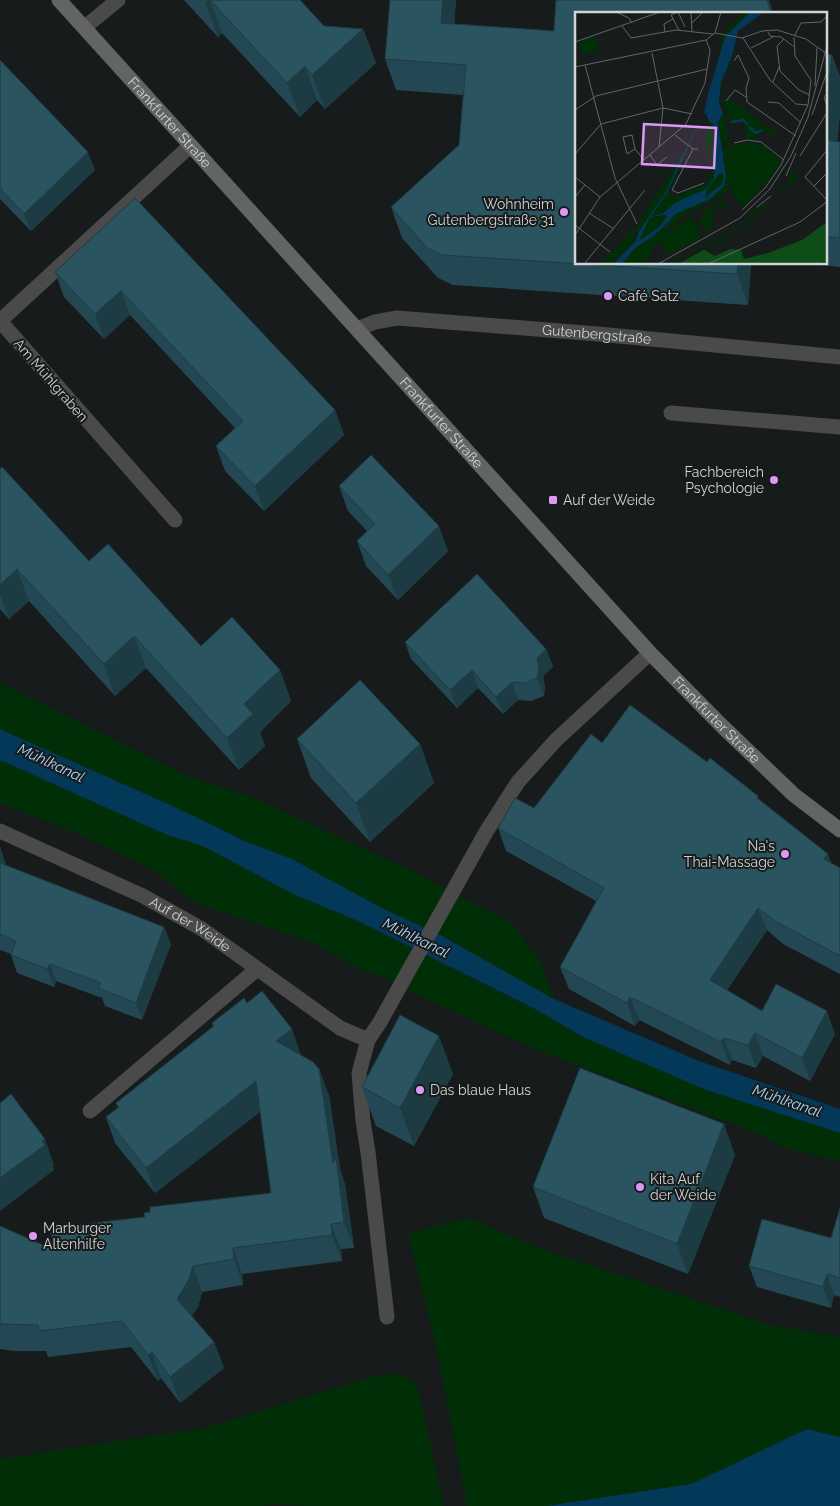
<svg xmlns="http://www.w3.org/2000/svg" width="840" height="1506" font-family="Raleway,sans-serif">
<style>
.green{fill:#002e07}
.water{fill:#033859}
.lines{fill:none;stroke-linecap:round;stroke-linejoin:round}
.lane{stroke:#494a49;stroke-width:15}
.street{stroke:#494a49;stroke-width:15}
.secondary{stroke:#626564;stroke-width:15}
.wall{fill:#234853}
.shaded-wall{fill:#1d3b43}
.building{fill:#295460;stroke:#1d3b43}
.poi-dot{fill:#dc99f4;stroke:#181b1b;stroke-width:2}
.labels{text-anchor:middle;stroke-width:4;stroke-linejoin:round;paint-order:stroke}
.street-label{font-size:14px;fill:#d2d4d4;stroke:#181b1b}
.poi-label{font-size:14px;fill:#d2d4d4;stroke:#181b1b;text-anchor:start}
.water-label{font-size:15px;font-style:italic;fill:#acd5f7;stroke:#181b1b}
.inset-river{fill:none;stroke:#033859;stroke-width:2.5}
.inset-road{fill:none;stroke:#626565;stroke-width:1}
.view{fill:#dc99f4;fill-opacity:0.15;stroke:#dc99f4;stroke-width:2.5}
.inset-edge{fill:none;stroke:#d2d4d4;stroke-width:2.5}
</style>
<rect width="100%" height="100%" fill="#181b1b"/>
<!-- green -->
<g class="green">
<path d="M0 683 188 776 252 797 408 869 513 924 542 964 554 999 440 935 380 907 292 859 249 843 177 808 0 729Z"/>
<path d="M0 760 167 835 203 846 295 895 357 921 537 1010 583 1037 706 1090 840 1133V1161L789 1149 744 1128 537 1050 428 1000 384 977 362 970 313 943 193 902 154 870 76 833 0 803Z"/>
<path d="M470 1218 538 1248 771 1325 840 1337V1437L807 1429 691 1484 546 1506H467L438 1354 408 1233Z"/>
<path d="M382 1374 403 1375 417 1384 444 1506H309L276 1504 262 1506H0V1459L204 1428Z"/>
</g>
<!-- water -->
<g class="water">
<path d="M0 729 177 808 249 843 292 859 380 907 440 935 554 999 699 1061 840 1109V1133L706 1090 583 1037 537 1010 358 921 295 895 203 846 167 835 0 760Z"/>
<path d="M807 1429 840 1437V1506H546L691 1484Z"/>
</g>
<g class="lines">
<!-- lane -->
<g class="lane">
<path d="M671 413 840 427"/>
<path d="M90 1111 257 969"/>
<path d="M368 1152 387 1317"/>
</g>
<!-- street -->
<g class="street">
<path d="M85 27 118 0"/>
<path id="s1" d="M357 329 375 322 397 318 598 334 840 357"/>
<path d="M175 520 0 321 190 146"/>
<path id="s2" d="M0 831 143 896 202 929 340 1028 368 1040"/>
<path d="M368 1152 363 1121 359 1073 368 1040 380 1022 486 832 518 782 556 740 650 653"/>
</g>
<!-- secondary -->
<path class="secondary" id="s3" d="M59 0 650 653 722 726 794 795 840 830"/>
</g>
<!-- wall -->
<g class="wall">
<path d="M184 0H300L324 26 363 29 376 63 325 109 317 100 300 117 222 33 218 37Z"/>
<path d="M390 0H456L454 24 554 31 556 0H769L773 14H576L751 264 748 305 453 285 438 278 402 238 391 207 459 145 463 95 396 90 385 59Z"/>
<path d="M826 54 832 55 840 77V114L837 142H840V267L808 264H826Z"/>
<path d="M0 60 95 170 31 231 0 199Z"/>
<path d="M135 198 335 410 344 435 264 511 225 471 216 446 235 428 130 315 104 339 64 297 55 272Z"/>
<path d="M0 469 89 561 201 646 280 670 291 701 260 732 265 746 239 770 146 668 115 696 29 601 9 619 0 609Z"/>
<path d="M339 486 448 551 398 600 366 566 357 541 367 531 348 511Z"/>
<path d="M405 642 546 649 553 667 543 676 545 686 544 696 531 701 518 700 503 714 478 688 457 708 411 659Z"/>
<path d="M297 739 420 744 434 783 370 842 311 778Z"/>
<path d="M602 743 707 762 758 796 759 799 828 854 831 863 840 868V974L783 944 767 930 727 990 762 1011 835 1034 810 1081 763 1056 756 1068 732 1060 730 1065 639 1020 635 1026 569 989 560 967 596 901 506 851 498 828 534 808Z"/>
<path d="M0 847 6 865V866L171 944 142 1020 105 1006 102 998 56 981 54 987 17 973 11 955V954L0 950Z"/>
<path d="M247 1003 301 1055 329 1095 340 1169 345 1184 354 1248 341 1249 342 1261 242 1274 243 1285 202 1292 198 1307 192 1316 214 1342 224 1368 180 1403 161 1378 158 1381 131 1347 48 1357 46 1351H14L0 1349V1226L54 1250 145 1217 271 1193 260 1112 155 1193 115 1143 106 1117 118 1108 116 1103 213 1027 212 1023Z"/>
<path d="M453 1074 414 1146 376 1126 362 1087Z"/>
<path d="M735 1155 688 1274 544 1218 533 1187Z"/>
<path d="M840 1208V1297L834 1295 831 1308 757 1287 749 1266 831 1238Z"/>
</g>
<!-- shaded-wall -->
<g class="shaded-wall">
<path d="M208 0H210L222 33 218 37 205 2Z"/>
<path d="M443 0H456L452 54 441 23Z"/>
<path d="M767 0H769L773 14H771Z"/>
<path d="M363 29 376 63 325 109 312 75Z"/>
<path d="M832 55 840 77V114L834 171 826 150V107Z"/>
<path d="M305 66 317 100 300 117 287 83Z"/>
<path d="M88 152 95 170 31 231 24 214Z"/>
<path d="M738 264H751L748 305 737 274Z"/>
<path d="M121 291 130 315 104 339 95 314Z"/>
<path d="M335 410 344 435 264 511 255 486Z"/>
<path d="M439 526 448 551 398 600 388 575Z"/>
<path d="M17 569 29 601 9 619 0 594V585Z"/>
<path d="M134 636 146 668 115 696 104 664Z"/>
<path d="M546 649 553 667 543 676 545 686 544 696 537 678V658Z"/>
<path d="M280 670 291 701 260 732 265 746 239 770 227 738 244 704Z"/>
<path d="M472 670 478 688 457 708 450 690Z"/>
<path d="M512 682 518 700 503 714 496 697Z"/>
<path d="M420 744 434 783 370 842 356 803Z"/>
<path d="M0 847 6 865 1 879 0 876Z"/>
<path d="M828 854 836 877 824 859Z"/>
<path d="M758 908 767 930 719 1003 710 980Z"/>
<path d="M164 927 171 944 142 1020 136 1003Z"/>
<path d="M50 964 56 981 54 987 47 969Z"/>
<path d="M630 997 639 1020 635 1026 627 1003Z"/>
<path d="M827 1011 835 1034 810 1081 802 1058Z"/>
<path d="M292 1029 301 1055 276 1041Z"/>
<path d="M755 1033 763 1056 756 1068 748 1045Z"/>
<path d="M439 1036 453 1074 414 1146 400 1108Z"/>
<path d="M724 1038 732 1060 730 1065 721 1042Z"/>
<path d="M319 1069 329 1095 340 1169 345 1184 354 1248 344 1222 333 1163Z"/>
<path d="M256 1081 266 1107 155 1193 146 1168Z"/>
<path d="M724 1124 735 1155 688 1274 677 1244Z"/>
<path d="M45 1139 54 1165 53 1167 54 1170 0 1211V1178Z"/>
<path d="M331 1224 341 1249 342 1261 332 1235Z"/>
<path d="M233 1248 242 1274 243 1285 234 1259Z"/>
<path d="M193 1266 202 1292 198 1307 186 1325 177 1299Z"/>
<path d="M827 1274 834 1295 831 1308 823 1287Z"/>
<path d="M214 1342 224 1368 180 1403 170 1377Z"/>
<path d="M152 1352 161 1378 158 1381 148 1355Z"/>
</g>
<!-- building -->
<g class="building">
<path d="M210 0H300L324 26 363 29 312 75 305 66 287 83Z"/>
<path d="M390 0H443L441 23 554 31 556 0H767L771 14H576V264H738L737 274 442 255 427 248 391 207 459 145 466 65 385 59Z"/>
<path d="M826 54 832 55 826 107Z"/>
<path d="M0 60 88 152 24 214 0 188Z"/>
<path d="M826 140 840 142V238L826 236Z"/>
<path d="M135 198 335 410 255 486 216 446 243 421 121 291 95 314 55 272Z"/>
<path d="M371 455 439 526 388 575 357 541 375 524 339 486Z"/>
<path d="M2 467 89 561 108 544 201 646 232 617 280 670 244 704 253 714 227 738 134 636 104 664 17 569 0 585V469Z"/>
<path d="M477 574 546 649 537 658 539 669 537 678 524 683 512 682 496 697 472 670 450 690 405 642Z"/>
<path d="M360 680 420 744 356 803 297 739Z"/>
<path d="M630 705 707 762 710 758 758 796 757 798 828 854 824 859 840 868V956L775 921 758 908 710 980 762 1011 776 984 827 1011 802 1058 755 1033 748 1045 724 1038 721 1042 630 997 627 1003 560 967 604 888 498 828 515 798 534 808 591 734 602 743Z"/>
<path d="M0 863 164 927 136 1003 98 988 101 983 50 964 47 969 11 955 16 941 0 934Z"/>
<path d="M262 991 292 1029 276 1041 313 1062 319 1069 333 1163 336 1158 344 1222 331 1224 332 1235 233 1248 234 1259 193 1266 188 1281 177 1299 214 1342 170 1377 152 1352 148 1355 122 1321 39 1331 38 1325 0 1324V1226L54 1250 50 1228 145 1217 144 1213 150 1212V1207L271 1193 256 1081 146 1168 106 1117 119 1107 116 1103 214 1026 212 1023 244 998 247 1003Z"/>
<path d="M400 1015 439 1036 400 1108 362 1087Z"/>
<path d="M580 1068 724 1124 677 1244 533 1187Z"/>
<path d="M11 1094 45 1139 42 1141 45 1145 0 1178V1103Z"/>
<path d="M840 1208V1278L827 1274 823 1287 749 1266 762 1219 831 1238Z"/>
</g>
<!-- markers -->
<g class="poi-dot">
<circle cx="564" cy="212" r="5"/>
<circle cx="608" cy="296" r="5"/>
<circle cx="774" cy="480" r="5"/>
<rect x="548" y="495" width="10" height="10" rx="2.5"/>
<circle cx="785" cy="854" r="5"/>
<circle cx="420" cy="1090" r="5"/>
<circle cx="640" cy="1187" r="5"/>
<circle cx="33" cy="1236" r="5"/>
</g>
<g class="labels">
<!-- street labels -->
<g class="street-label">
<text dy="5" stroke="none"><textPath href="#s3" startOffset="165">Frankfurter Straße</textPath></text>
<text dy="5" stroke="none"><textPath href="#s1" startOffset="242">Gutenbergstraße</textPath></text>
<text transform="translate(51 380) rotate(49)" y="5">Am Mühlgraben</text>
<text dy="5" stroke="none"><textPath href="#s3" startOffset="570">Frankfurter Straße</textPath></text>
<text dy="5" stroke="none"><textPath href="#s3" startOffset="975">Frankfurter Straße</textPath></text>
<text dy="5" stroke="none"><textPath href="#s2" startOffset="212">Auf der Weide</textPath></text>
</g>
<!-- poi labels -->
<g class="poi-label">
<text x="554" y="209" text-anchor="end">Wohnheim<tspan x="554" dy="16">Gutenbergstraße 31</tspan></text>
<text x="618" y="301">Café Satz</text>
<text x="764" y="477" text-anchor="end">Fachbereich<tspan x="764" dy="16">Psychologie</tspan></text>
<text x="563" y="505">Auf der Weide</text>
<text x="775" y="851" text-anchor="end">Na's<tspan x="775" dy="16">Thai-Massage</tspan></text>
<text x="430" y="1095">Das blaue Haus</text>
<text x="650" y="1184">Kita Auf<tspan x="650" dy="16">der Weide</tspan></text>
<text x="43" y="1233">Marburger<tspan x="43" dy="16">Altenhilfe</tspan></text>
</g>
<!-- water labels -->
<g class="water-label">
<text transform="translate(51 763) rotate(25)" y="5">Mühlkanal</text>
<text transform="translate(416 938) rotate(26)" y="5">Mühlkanal</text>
<text transform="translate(787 1101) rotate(19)" y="5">Mühlkanal</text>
</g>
</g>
<!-- overview -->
<g transform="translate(575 12)">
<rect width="252" height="252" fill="#181b1b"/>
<path d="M170 0H175L150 25 141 56 148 21ZM14 25H20L24 38 7 42 4 30ZM155 47 158 48 150 64 146 84 154 131 147 132 143 110 148 101 145 78ZM153 86 187 110 186 113 205 120 196 123 188 118 183 121V129L171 126 168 108 155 109 148 90ZM134 110 138 112 141 133 127 136ZM126 112 93 181 98 186 131 171 137 160 134 136 141 134 139 167 131 177 78 205 90 203 92 205 77 222 64 229 66 220 92 181ZM116 128 91 180 64 219 61 229 36 252 60 228 63 212ZM174 130 188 133 207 148 195 167 167 196 157 181 158 167 151 181 112 201 89 219 92 221 106 210 150 183 100 215 122 203 118 210 122 214 131 198 149 187 153 196 145 193 138 198 137 218 133 220 129 214 124 215 121 218 125 226 95 241 92 242 84 229 75 238 77 244 66 252H47L60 236 80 224 102 201 145 179 151 164 148 134 155 133 158 163 156 134ZM217 158 223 166 197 189 180 203 96 252H92L167 210 189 191 192 193 212 173ZM146 160 149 163 147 171 140 180 132 185 111 192 114 186 128 181 131 184V179ZM194 197 136 237 129 238ZM61 214 57 230 35 252H26Z" fill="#002e07"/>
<path d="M252 210V249L242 252H103L129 238 140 244 156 237 166 238 169 247 193 241 227 228Z" fill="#0e4d18"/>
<path d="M175 0H189L163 19 157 44 146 70 144 91 148 101 143 110 151 164 149 174 135 187 102 201 79 224 60 236 47 252H38L61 229 64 219 91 180 101 157 127 105 92 181 76 204 87 202 102 190 131 177 139 167 140 123 138 112 134 110 131 101 129 102 133 82 150 25ZM146 160 149 164 147 172 131 185V179ZM90 203 92 205 84 215 64 229 75 205Z" fill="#033859" fill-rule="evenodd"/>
<path class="inset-river" d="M156 110 169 108 173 113M174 115 181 121 187 118"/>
<path class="inset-road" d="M41 0 54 6 57 11M103 0 96 3 104 18M103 0 110 15M116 0 117 19M117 11 128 0M47 14 56 26 101 18 138 22M90 20 89 12 98 7M193 20 195 24 206 25 218 34M140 21 167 26 187 19 202 18 231 27 252 42M220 23 226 11 246 10 253 3M168 26 195 68 221 92 233 93M209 27 202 34 205 59 224 78 235 83M0 30 85 0M176 36 198 25M77 41 88 96 84 135M159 49 163 43 174 66 171 76 172 90 221 124M10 53 40 166 62 212M0 55 131 28 140 21 146 0M198 70 204 55M240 74 242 36M253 79 249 86 253 96M151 89 160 78 171 85M193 90 204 91 226 111M0 98 21 84 132 57M237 103 253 57M100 123 118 137H123M159 131 172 128 186 130 209 148M60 137 52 142 48 125 57 123 60 137 69 148M118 137 97 178 103 181 129 171M253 137 230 165 253 189M0 142 26 112 88 96 117 102M75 143 82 153 92 145M225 144 253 99M211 164 221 141M0 165 25 185M239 174 253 160M0 185 10 173M182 195 196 184M167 198 190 176 206 153 233 93 236 68 220 44 219 25M14 201 39 217M0 213 35 240M0 223 25 185 111 112 130 71 135 38 131 28M9 252 70 178M83 252 165 206 195 177 216 144 233 105 253 30M133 252 225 210 253 189"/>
<path class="view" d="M69 112 141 116 139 156 67 152Z"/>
<rect width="252" height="252" class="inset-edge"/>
</g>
</svg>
